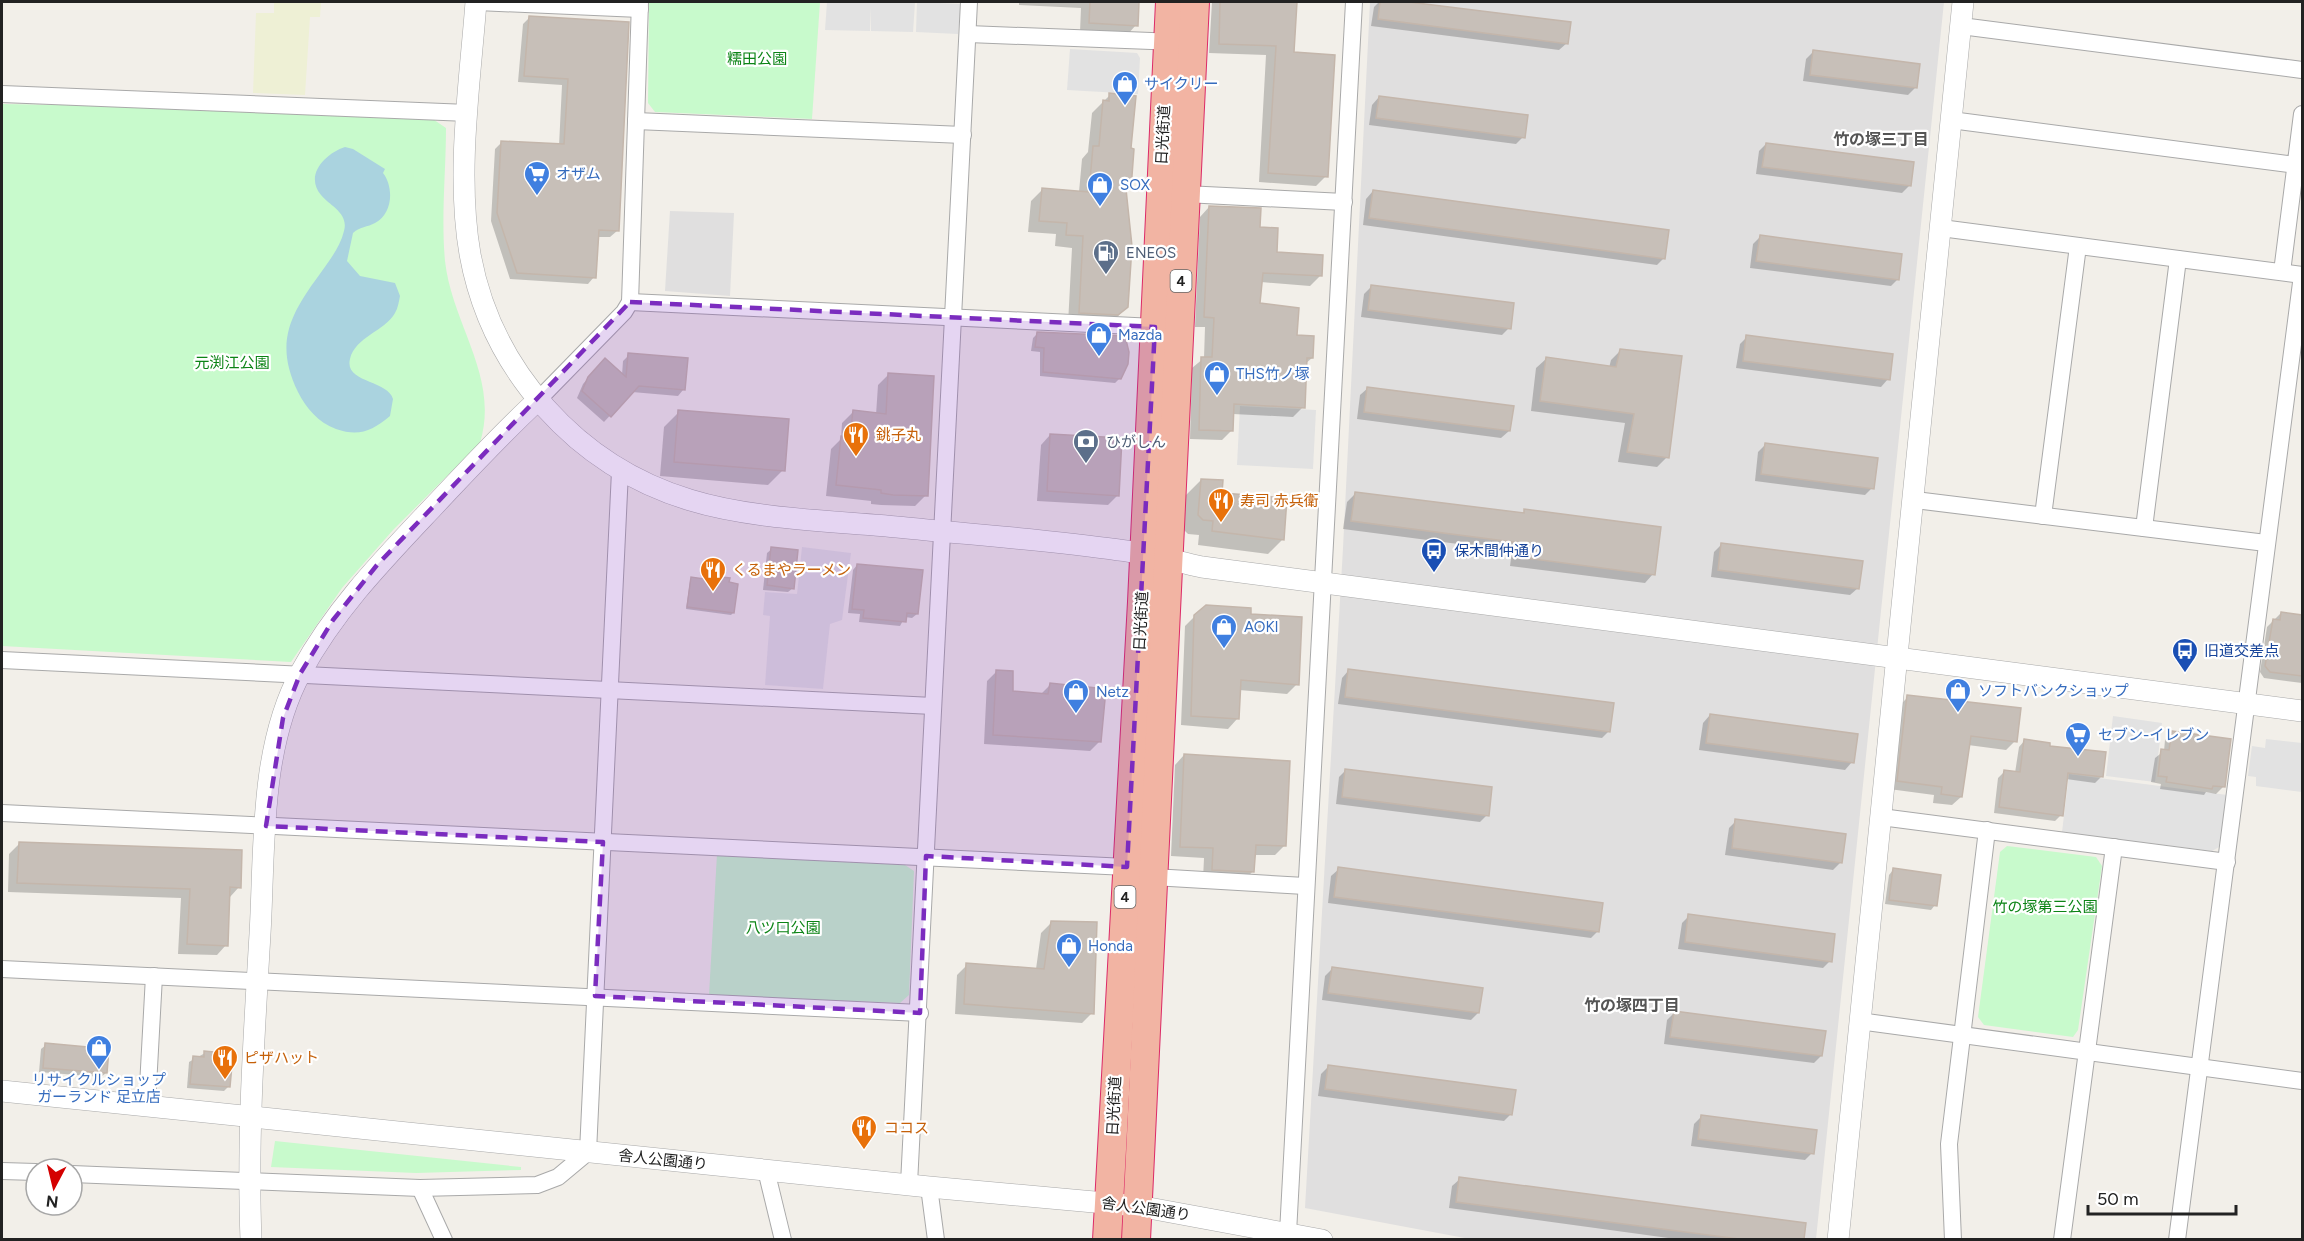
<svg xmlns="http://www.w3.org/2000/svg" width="2304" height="1241" font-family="Figtree,'Noto Sans JP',sans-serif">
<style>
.residential{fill:#e0dfdf}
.farmland{fill:#eef0d5}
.park{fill:#c8facc}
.parking{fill:#e2e2e2}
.water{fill:#aad3df}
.shadow{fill:#0003}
.building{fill:#c7bfb8;stroke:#c4b6ab;stroke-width:1.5}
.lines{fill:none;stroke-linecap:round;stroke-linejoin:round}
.minor-casing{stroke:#a9a9a9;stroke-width:18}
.tertiary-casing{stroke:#a9a9a9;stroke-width:22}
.trunk-casing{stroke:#dc2a67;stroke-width:30}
.minor{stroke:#fff;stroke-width:16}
.tertiary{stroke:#fff;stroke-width:21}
.trunk{stroke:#f2b4a3;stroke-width:28}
.marked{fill:#7b2cbf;fill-opacity:0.2;stroke:#7b2cbf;stroke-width:4.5;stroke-dasharray:12 8;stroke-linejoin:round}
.labels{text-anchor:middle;stroke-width:4.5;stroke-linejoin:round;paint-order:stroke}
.shield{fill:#fff;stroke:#646464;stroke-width:1.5}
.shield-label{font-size:14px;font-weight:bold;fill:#222}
.park-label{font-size:15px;fill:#0c8416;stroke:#fff}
.shop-label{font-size:15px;fill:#366cbe;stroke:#fff;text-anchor:start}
.street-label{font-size:15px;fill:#222;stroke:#fff}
.service-label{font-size:15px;fill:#4e5e75;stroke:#fff;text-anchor:start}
.food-label{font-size:15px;fill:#c56008;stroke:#fff;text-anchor:start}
.transit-label{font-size:15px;fill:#164399;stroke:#fff;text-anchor:start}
.neighbourhood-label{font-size:16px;font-weight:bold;fill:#555;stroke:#fff}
</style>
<rect width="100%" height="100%" fill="#f2efe9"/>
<!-- residential -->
<g class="residential">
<path d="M1370 2H1944L1816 1239H1470L1305 1208 1343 548Z"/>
<path d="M670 211 734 213 730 296 665 291Z"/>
</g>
<!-- farmland -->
<path class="farmland" d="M274 2H321L320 17H310L305 95 253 93 256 13H274Z"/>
<!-- park -->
<g class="park">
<path d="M649 2H820L812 119 655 112 648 103Z"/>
<path d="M2 104 421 111 446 128C446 171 441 218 445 261 452 325 500 377 480 443L393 530 342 588 291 662 2 646Z"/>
<path d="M2007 846 2096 857 2102 866 2078 1030 2073 1037 1984 1025 1978 1017 2000 852Z"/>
<path d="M717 854 902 863 914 871 909 995 900 1003 709 995Z"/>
<path d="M275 1141 521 1167V1170L416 1173 271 1167Z"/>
</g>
<!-- parking -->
<g class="parking">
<path d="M827 2H915L913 32 871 31V7L870 31 825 30Z"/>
<path d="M917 2 961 4 958 34 916 32Z"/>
<path d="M1070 49 1137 53 1140 58 1138 94 1067 90Z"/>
<path d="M1240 406 1316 410 1313 469 1237 465Z"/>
<path d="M802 547 851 553 842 620 830 624 823 689 765 685 770 616 763 615 765 592 797 594Z"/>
<path d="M2113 716 2162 723 2155 782 2106 776Z"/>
<path d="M2266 739 2302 743V792L2256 786V777L2248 776 2252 746 2265 748Z"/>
<path d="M2069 774 2227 795 2221 846 2212 851 2062 832Z"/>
</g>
<!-- water -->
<path class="water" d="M345 147 353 149 385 169 383 173C394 187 393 214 375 223 368 227 359 227 353 233L347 261 360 276 395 283 400 296C399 301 398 308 395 313 385 331 355 337 350 359 344 383 388 380 393 399L390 416C372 431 359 437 336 429 319 423 306 408 298 392 273 341 292 312 322 271 331 258 340 247 344 231 349 213 330 206 321 195 304 175 326 153 345 147Z"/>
<!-- shadow -->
<g class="shadow">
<path d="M1019 2H1138L1136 25 1127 35 1080 32 1081 8 1019 5Z"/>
<path d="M1212 2H1295L1293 54 1326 176 1316 186 1259 182 1266 55 1209 53Z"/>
<path d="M1379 2H1398L1569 24 1567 43 1559 50 1371 26 1374 7Z"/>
<path d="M530 17 627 24 617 231 610 237H597L594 277 588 284 510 279 491 221 495 149 502 142 559 146 562 85 518 82 523 24Z"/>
<path d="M1813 52 1915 88 1908 95 1803 81 1806 59Z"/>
<path d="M1110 95 1129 150 1130 188 1125 193 1127 307 1115 319 1068 324 1072 248 1055 246 1056 234 1028 232 1031 201 1042 190 1079 192 1082 159 1088 152 1092 113Z"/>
<path d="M1379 97 1523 137 1516 144 1369 125 1372 105Z"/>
<path d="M1766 144 1909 186 1902 193 1756 174 1759 151Z"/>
<path d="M1373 191 1664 258 1657 265 1363 225 1366 199Z"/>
<path d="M1209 207 1258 228 1275 253 1320 276 1310 286 1261 282 1259 305 1295 337 1312 358 1305 364 1303 407 1293 417 1233 414 1232 430 1222 440 1190 439 1192 368 1204 358 1205 327H1195L1200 217Z"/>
<path d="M1760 237 1898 279 1891 286 1750 268 1753 244Z"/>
<path d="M1372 286 1509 328 1502 335 1361 317 1364 294Z"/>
<path d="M1038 333 1120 378 1115 383 1040 376V352L1031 351 1033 338Z"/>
<path d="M1747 337 1888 379 1881 387 1736 368 1740 344Z"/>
<path d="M1621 350 1667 457 1657 467 1618 462 1625 423 1531 411 1536 368 1546 359 1609 368 1611 360Z"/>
<path d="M629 355 683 390 678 396 632 392 604 422 577 398 583 384 599 366 622 375 623 361Z"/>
<path d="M888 375 926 495 915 506 881 505 871 504V501L826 496 831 449 841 439 842 423 853 412 876 415 878 385Z"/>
<path d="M1368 388 1509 431 1501 438 1357 419 1360 395Z"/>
<path d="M679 412 783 470 768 485 660 476 664 427Z"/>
<path d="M1050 435 1118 495 1108 505 1037 501 1041 445Z"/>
<path d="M1765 445 1872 488 1865 495 1755 481 1758 452Z"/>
<path d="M1201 480 1221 495 1282 540 1268 554 1198 545 1199 535 1188 534 1184 530 1186 495Z"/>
<path d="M1356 493 1521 515 1525 511 1653 574 1645 583 1510 566 1512 551 1343 529 1347 502Z"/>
<path d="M1722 544 1858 588 1850 595 1711 577 1714 552Z"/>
<path d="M772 549 793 588 788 592 763 590 767 553Z"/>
<path d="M857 565 917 614 912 618 905 617 900 626 859 622 860 614 848 613 853 570Z"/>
<path d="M713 577 733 613 731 615 686 609 690 581H710Z"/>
<path d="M2281 613 2302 616V683L2264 678 2260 672 2267 627Z"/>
<path d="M1249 615 1297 684 1287 694 1239 690 1237 719 1228 729 1181 725 1185 626 1195 616Z"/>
<path d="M1349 670 1609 731 1602 738 1338 704 1342 678Z"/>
<path d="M997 671 1011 693 1040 695 1050 685 1100 741 1090 751 984 744 987 681Z"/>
<path d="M1908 697 2015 741 2006 750 1968 745 1961 797 1952 805 1933 803 1934 795 1889 789 1899 706Z"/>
<path d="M1710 715 1852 762 1845 770 1699 750 1703 723Z"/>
<path d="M2172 733 2224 786 2216 794 2206 792 2204 795 2160 789 2161 784 2151 782 2155 758 2164 751 2165 740Z"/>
<path d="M2025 740 2048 747 2101 777 2095 783 2066 779 2061 815 2055 821 1994 813 1998 778 2004 772 2015 773 2019 747Z"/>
<path d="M1184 755 1285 845 1275 855H1254L1252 872 1243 882 1203 879 1204 858 1171 856 1175 765Z"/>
<path d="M1346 770 1487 815 1480 822 1336 804 1339 777Z"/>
<path d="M1736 821 1841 862 1833 870 1725 855 1729 828Z"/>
<path d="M19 844 239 887 230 897 226 945 217 955 178 954 181 898 8 892 9 854Z"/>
<path d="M1339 869 1598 931 1591 938 1328 903 1331 876Z"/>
<path d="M1893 870 1935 905 1931 910 1885 904 1889 875Z"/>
<path d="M1689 916 1830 961 1823 968 1678 949 1682 923Z"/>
<path d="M1051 923 1092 1013 1082 1023 955 1014 957 975 967 965 1036 969 1041 933Z"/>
<path d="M1332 969 1478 1013 1471 1020 1322 1000 1325 976Z"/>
<path d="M1674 1013 1821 1056 1814 1063 1664 1044 1667 1020Z"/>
<path d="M46 1045 106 1073 101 1077 39 1072 41 1049Z"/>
<path d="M205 1053 229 1086 224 1091 187 1088 189 1062Z"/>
<path d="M1329 1066 1511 1114 1504 1121 1318 1096 1321 1074Z"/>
<path d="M1701 1117 1812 1153 1805 1160 1691 1146 1694 1124Z"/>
<path d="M1460 1179 1804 1225 1802 1240H1683L1449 1208 1452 1186Z"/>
</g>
<!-- building -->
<g class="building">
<path d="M1090 2H1139L1138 26 1089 23Z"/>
<path d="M1220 2H1297L1294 52 1335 55 1328 177 1268 173 1276 46 1219 44Z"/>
<path d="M1380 2H1409L1571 22 1568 44 1378 19Z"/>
<path d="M529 16 629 22 619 231 599 230 596 278 517 273 497 213 501 141 564 144 568 79 524 76Z"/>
<path d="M1813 50 1920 64 1917 88 1810 75Z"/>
<path d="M1109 93 1136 96 1131 148 1134 149 1131 189H1126L1132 246 1128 307 1118 315 1079 313 1083 236 1066 235 1067 223 1039 221 1042 188 1089 192 1093 146H1099L1103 100 1109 101Z"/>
<path d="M1379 96 1528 115 1525 138 1376 118Z"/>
<path d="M1766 143 1914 162 1911 186 1762 167Z"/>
<path d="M1373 190 1669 230 1665 259 1369 218Z"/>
<path d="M1209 206 1261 208 1260 227 1278 228 1277 252 1323 255 1322 276 1263 273 1260 303 1299 308 1297 335 1314 336 1313 358H1307L1305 408 1234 404 1233 431 1199 430 1201 357H1212L1214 318 1204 317Z"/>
<path d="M1760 235 1902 254 1899 280 1756 261Z"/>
<path d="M1371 285 1514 303 1511 329 1368 310Z"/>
<path d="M1037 332 1125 336 1129 352 1128 364 1121 379 1043 372 1044 348 1035 347Z"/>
<path d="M1746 335 1893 354 1890 380 1743 361Z"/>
<path d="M1620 349 1682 356 1669 458 1627 452 1634 414 1540 401 1546 357 1616 367Z"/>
<path d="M628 353 688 358 685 390 639 386 611 417 582 391 588 377 605 358 626 377Z"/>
<path d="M888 373 934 376 928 496 893 495 881 493V490L836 485 841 436 850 437 853 410 886 414Z"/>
<path d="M1367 387 1514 406 1510 431 1364 412Z"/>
<path d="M678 410 789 419 785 471 674 462Z"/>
<path d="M1050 434 1122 438 1119 496 1047 491Z"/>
<path d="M1765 443 1878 458 1874 489 1761 474Z"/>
<path d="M1201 479 1223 480 1222 493 1287 498 1284 540 1212 531 1213 521 1203 520 1198 515Z"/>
<path d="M1355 492 1524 513V509L1661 527 1655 575 1518 557 1520 543 1351 521Z"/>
<path d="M1721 543 1863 561 1859 589 1718 570Z"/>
<path d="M771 547 798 550 794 589 767 585Z"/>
<path d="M857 564 923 570 918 614 907 613 906 622 863 618 864 610 852 609Z"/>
<path d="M712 576 730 578 729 582 738 584 734 613 687 607 691 577 711 580Z"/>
<path d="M1206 605 1251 608V614L1302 617 1299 685 1241 680 1239 719 1191 716 1194 615Z"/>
<path d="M2281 612 2302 615V676L2270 672 2265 666 2273 619 2280 620Z"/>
<path d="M1348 669 1614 703 1610 732 1345 697Z"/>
<path d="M996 670 1013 671V691L1048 694 1050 683 1106 689 1101 742 993 735Z"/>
<path d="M1907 695 2021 708 2017 742 1971 736 1962 797 1941 794 1942 787 1897 781Z"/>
<path d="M1710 714 1858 734 1854 763 1706 743Z"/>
<path d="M2172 731 2231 739 2225 787 2213 786 2212 789 2166 782 2167 777 2158 776 2161 749 2169 750Z"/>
<path d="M2024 739 2050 743V746L2106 752 2103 777 2068 773 2063 816 1999 807 2004 770 2020 772Z"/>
<path d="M1184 754 1290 761 1286 846 1256 845 1254 872 1212 870 1213 848 1180 847Z"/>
<path d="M1345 769 1492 787 1489 816 1342 797Z"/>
<path d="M1735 819 1846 834 1842 863 1732 848Z"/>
<path d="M19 842 242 850 241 888 230 887 228 946 187 944 190 889 17 883Z"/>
<path d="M1338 867 1603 903 1599 932 1334 897Z"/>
<path d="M1893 868 1941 875 1937 906 1889 900Z"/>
<path d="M1688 914 1835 934 1832 962 1685 942Z"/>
<path d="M1051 921 1097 922 1094 1014 964 1004 966 963 1044 969Z"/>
<path d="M1332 967 1483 988 1479 1013 1328 993Z"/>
<path d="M1674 1011 1826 1031 1822 1056 1670 1037Z"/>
<path d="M45 1043 109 1049 107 1073 43 1068Z"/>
<path d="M204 1051 233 1054 230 1087 190 1084 193 1056 204 1057Z"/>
<path d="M1328 1065 1516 1090 1512 1115 1325 1089Z"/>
<path d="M1701 1115 1817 1130 1814 1154 1698 1139Z"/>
<path d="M1459 1177 1806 1223 1804 1239H1739L1456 1202Z"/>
</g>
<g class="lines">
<defs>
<g id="minor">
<path d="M477 2 640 9"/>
<path d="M1961 26 2302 70"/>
<path d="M968 34 1177 42"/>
<path d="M2 94 468 113"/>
<path d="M1951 120 2296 165"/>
<path d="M636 121 963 135"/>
<path d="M1185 194 1344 202"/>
<path d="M1941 228 2302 275"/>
<path d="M2282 272 2302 114"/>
<path d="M630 302 1155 327"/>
<path d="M538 400 624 312 630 302 640 2"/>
<path d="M1915 500 2266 543"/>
<path d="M2043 516 2078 246"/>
<path d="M2144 528 2178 259"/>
<path d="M2 660C312 675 622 693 933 706"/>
<path d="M2 813 1127 867"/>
<path d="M1881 817 2227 862"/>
<path d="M1153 877 1305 886"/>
<path d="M2 969 920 1013"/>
<path d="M1859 1021 2302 1081"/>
<path d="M147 1105 154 976"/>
<path d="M766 1170 783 1240"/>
<path d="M2 1171 36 1172"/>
<path d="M72 1174 420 1188 537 1185 558 1177 588 1152 620 471"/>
<path d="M909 1184 969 2"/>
<path d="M929 1187 936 1240"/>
<path d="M420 1188 444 1240"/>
<path d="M1288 1233C1308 822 1334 412 1354 2"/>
<path d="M1953 1240 1949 1144 1987 830"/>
<path d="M2062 1240 2114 847"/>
<path d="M2177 1240 2302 275"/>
</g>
<g id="tertiary">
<path d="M476 2C470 82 456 174 470 254 491 370 577 466 690 500 755 520 839 521 907 528 978 535 1049 540 1119 550 1147 553 1174 561 1202 567L2302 711"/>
<path d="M2 1091 929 1187 1138 1206 1322 1240"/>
<path d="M251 1240C247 1138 254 1036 260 934 265 849 259 749 301 672 335 609 384 559 433 507 467 471 501 434 538 400"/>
<path d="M1838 1240 1963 2"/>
</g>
<g id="trunk">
<path d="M1107 1240 1142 602 1170 2"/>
<path d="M1136 1240 1195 2"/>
</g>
</defs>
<!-- minor casing -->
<use href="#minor" class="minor-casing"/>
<!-- tertiary casing -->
<use href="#tertiary" class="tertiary-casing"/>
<!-- trunk casing -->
<use href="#trunk" class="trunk-casing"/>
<!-- minor -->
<use href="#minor" class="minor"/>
<!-- tertiary -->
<use href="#tertiary" class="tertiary"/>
<!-- trunk -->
<use href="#trunk" class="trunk"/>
</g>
<!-- marked area -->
<path class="marked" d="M630 302 1155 327 1127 867 926 856 920 1013 595 996 603 842 266 826 283 718 300 674 333 620 377 565Z"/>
<!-- icons -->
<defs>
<symbol id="shop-pin" viewBox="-11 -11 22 30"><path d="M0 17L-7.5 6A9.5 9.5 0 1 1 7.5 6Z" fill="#3f7fe0" stroke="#fff"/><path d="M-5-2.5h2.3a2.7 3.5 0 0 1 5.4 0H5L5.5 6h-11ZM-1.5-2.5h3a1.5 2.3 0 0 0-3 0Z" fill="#fff"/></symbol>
<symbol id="supermarket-pin" viewBox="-11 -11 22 30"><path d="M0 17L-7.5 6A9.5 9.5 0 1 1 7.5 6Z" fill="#3f7fe0" stroke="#fff"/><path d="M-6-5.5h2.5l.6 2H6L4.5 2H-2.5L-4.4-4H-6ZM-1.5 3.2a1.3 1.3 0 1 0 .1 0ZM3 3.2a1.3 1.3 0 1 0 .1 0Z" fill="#fff"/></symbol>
<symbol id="fuel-pin" viewBox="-11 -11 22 30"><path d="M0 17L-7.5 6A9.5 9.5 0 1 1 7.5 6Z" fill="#5c6f8a" stroke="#fff"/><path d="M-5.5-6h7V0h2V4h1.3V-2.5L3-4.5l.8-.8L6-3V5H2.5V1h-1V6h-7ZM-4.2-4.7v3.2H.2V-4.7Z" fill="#fff"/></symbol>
<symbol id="restaurant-pin" viewBox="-11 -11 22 30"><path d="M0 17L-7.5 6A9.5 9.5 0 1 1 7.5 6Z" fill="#e8710a" stroke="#fff"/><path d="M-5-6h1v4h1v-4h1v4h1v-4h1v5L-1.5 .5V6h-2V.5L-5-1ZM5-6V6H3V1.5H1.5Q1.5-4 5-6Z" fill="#fff"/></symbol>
<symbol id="bank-pin" viewBox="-11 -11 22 30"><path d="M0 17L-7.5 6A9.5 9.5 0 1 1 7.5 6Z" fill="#5c6f8a" stroke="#fff"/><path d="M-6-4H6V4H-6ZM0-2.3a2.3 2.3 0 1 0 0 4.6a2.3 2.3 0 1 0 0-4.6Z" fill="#fff"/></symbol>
<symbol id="bus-pin" viewBox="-11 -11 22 30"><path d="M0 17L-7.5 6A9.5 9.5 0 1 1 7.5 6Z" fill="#1a4fb4" stroke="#fff"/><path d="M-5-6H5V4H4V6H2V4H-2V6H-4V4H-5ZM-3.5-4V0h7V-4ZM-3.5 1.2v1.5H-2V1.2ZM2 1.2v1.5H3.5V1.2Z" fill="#fff"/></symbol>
</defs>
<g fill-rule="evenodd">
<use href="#shop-pin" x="1110" y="69" width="30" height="40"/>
<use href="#supermarket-pin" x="522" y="159" width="30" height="40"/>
<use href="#shop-pin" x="1085" y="170" width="30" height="40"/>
<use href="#fuel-pin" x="1091" y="238" width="30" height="40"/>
<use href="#shop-pin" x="1084" y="320" width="30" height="40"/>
<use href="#shop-pin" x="1202" y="359" width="30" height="40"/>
<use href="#restaurant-pin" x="841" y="420" width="30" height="40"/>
<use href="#bank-pin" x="1071" y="427" width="30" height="40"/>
<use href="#restaurant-pin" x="1206" y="486" width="30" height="40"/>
<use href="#bus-pin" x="1419" y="536" width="30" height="40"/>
<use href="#restaurant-pin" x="698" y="555" width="30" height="40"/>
<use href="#shop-pin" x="1209" y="612" width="30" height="40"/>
<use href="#bus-pin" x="2170" y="636" width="30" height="40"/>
<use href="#shop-pin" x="1943" y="676" width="30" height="40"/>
<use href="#shop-pin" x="1061" y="677" width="30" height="40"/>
<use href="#supermarket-pin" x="2063" y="720" width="30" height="40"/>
<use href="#shop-pin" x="1054" y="931" width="30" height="40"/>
<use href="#shop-pin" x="84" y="1033" width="30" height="40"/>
<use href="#restaurant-pin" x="210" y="1043" width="30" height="40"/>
<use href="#restaurant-pin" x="849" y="1113" width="30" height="40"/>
</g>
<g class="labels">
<!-- shield labels -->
<g class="shield">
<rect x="1170.5" y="270" width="21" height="22" rx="4.5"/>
<rect x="1114.5" y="886" width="21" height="22" rx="4.5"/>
</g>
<g class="shield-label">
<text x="1181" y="286">4</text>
<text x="1125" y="902">4</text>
</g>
<!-- park labels -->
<g class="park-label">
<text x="757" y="64">糯田公園</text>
<text x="232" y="368">元渕江公園</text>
<text x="2045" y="912">竹の塚第三公園</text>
<text x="783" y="933">八ツ口公園</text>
</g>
<!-- shop labels -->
<g class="shop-label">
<text x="1144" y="89">サイクリー</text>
<text x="556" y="179">オザム</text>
<text x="1120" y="190">SOX</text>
<text x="1118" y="340">Mazda</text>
<text x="1236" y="379">THS竹ノ塚</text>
<text x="1244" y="632">AOKI</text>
<text x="1978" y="696">ソフトバンクショップ</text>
<text x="1096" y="697">Netz</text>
<text x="2098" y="740">セブン-イレブン</text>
<text x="1088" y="951">Honda</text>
<text x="99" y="1085" text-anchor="middle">リサイクルショップ<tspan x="99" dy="17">ガーランド 足立店</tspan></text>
</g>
<!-- street labels -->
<g class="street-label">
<text transform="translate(1163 135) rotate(-87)" y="5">日光街道</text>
<text transform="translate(1141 621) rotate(-87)" y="5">日光街道</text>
<text transform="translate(1114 1106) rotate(-87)" y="5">日光街道</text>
<text transform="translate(663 1160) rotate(6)" y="5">舎人公園通り</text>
<text transform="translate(1146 1209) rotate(8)" y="5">舎人公園通り</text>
</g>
<!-- service labels -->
<g class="service-label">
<text x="1126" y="258">ENEOS</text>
<text x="1106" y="447">ひがしん</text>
</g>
<!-- food labels -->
<g class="food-label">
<text x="876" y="440">銚子丸</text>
<text x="1240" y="506">寿司 赤兵衛</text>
<text x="732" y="575">くるまやラーメン</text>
<text x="244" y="1063">ピザハット</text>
<text x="884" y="1133">ココス</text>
</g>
<!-- transit labels -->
<g class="transit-label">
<text x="1454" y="556">保木間仲通り</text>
<text x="2204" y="656">旧道交差点</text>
</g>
<!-- neighbourhood labels -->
<g class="neighbourhood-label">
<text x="1881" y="145">竹の塚三丁目</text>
<text x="1632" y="1011">竹の塚四丁目</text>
</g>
</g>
<!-- border -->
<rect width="2304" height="1241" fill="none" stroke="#222222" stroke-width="6"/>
<!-- north arrow -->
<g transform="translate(54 1187) rotate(187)"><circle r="28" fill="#ffffff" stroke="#a7a7a7" stroke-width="1.5"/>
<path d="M0-4.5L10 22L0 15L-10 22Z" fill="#d40000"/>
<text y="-9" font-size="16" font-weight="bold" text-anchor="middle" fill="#222222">N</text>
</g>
<!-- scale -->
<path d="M2088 1205v9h148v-9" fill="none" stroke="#222222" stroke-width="3"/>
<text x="2097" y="1205" font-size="18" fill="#222222" stroke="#ffffff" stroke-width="4.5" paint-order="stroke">50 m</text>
</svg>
